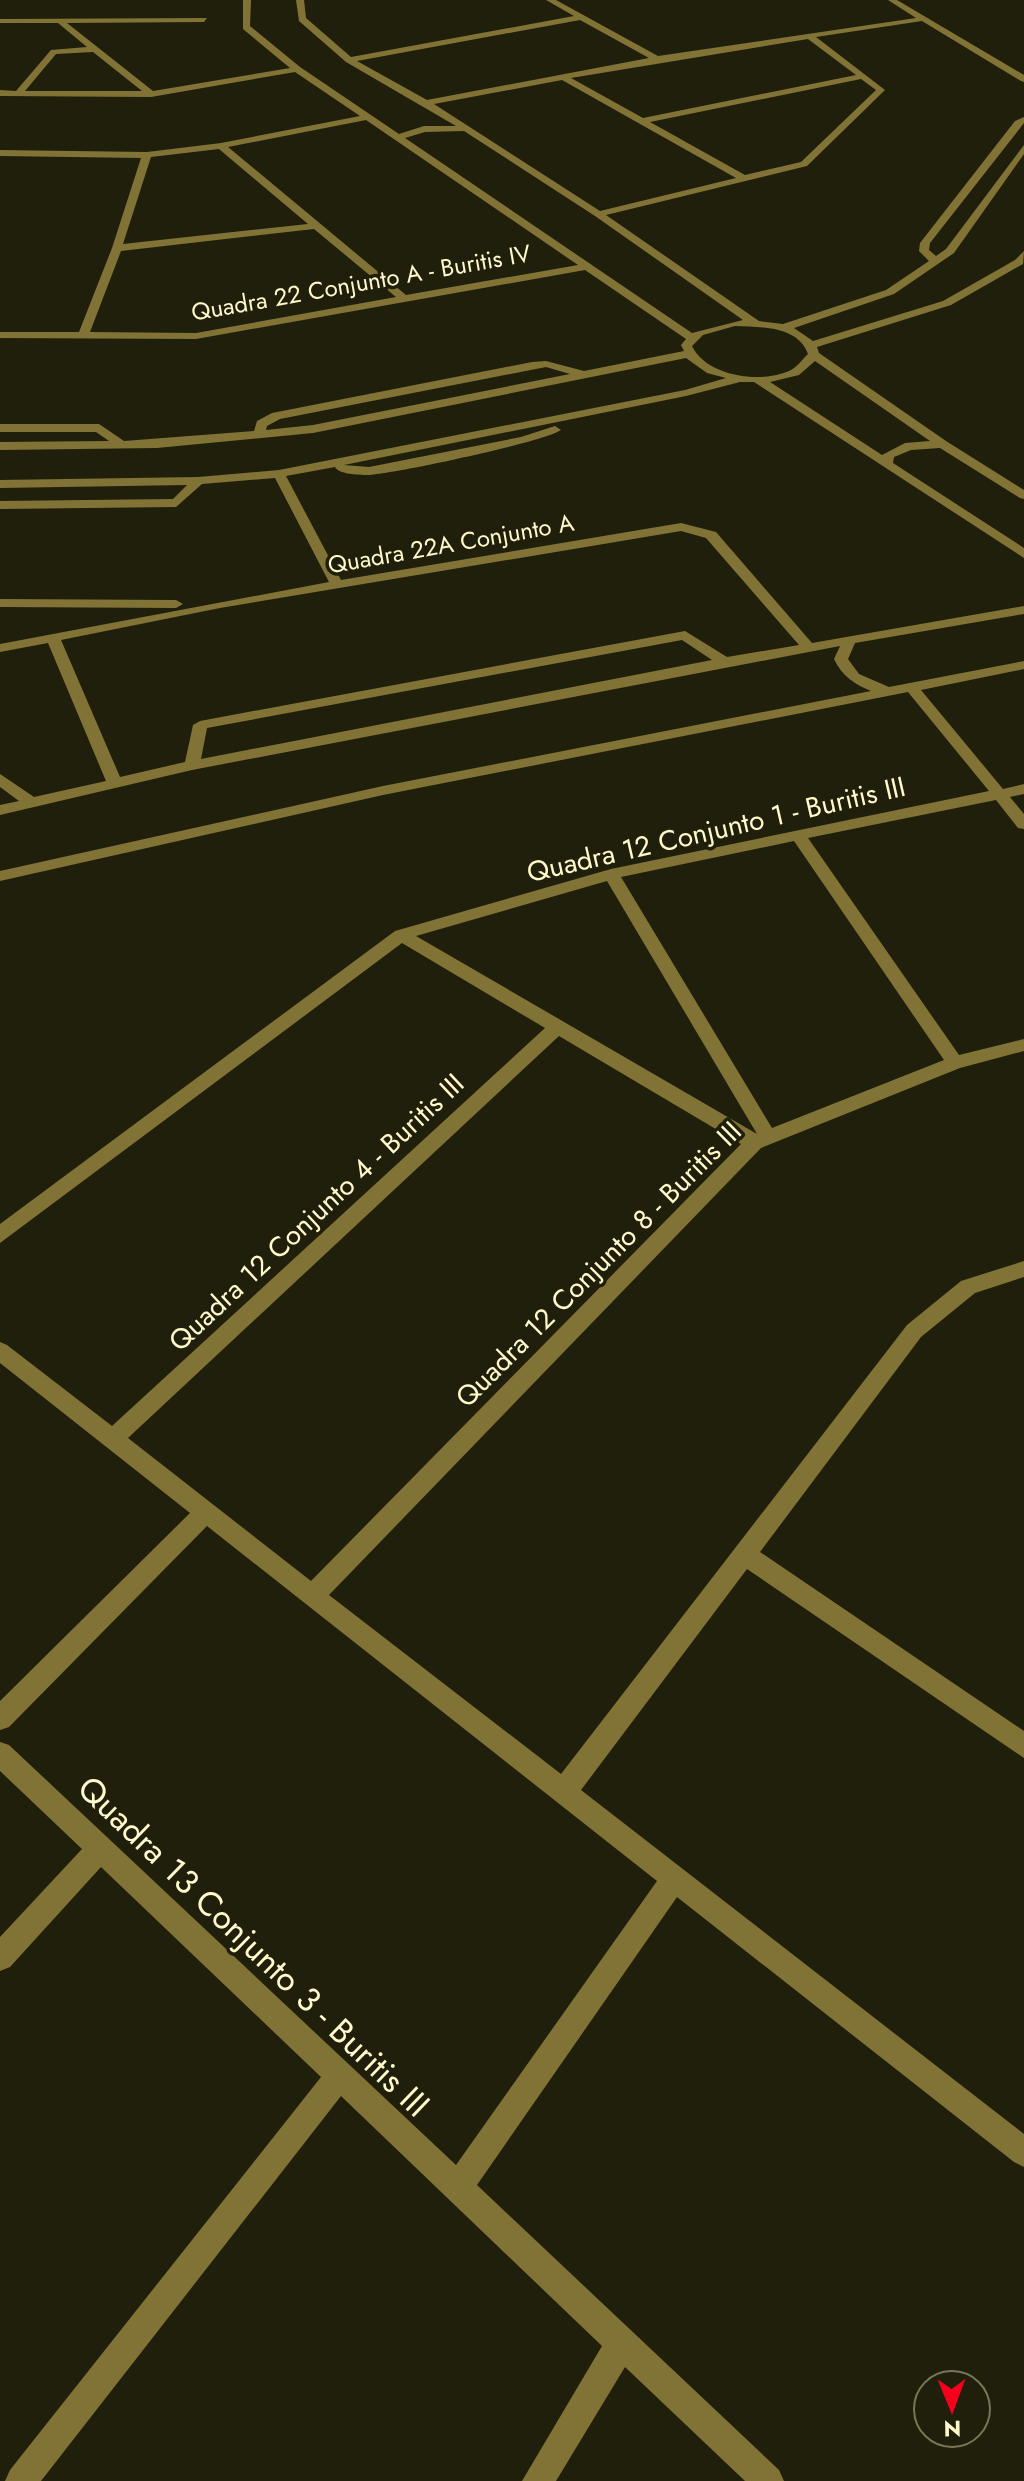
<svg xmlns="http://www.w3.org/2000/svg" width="1024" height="2481" font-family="Jost,sans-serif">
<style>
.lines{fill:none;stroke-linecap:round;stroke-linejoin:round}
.minor{fill:#817335;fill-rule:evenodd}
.labels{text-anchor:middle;stroke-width:7;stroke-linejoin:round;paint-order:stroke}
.far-street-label{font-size:24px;fill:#fff9cb;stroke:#201f0c}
.street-label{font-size:28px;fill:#fff9cb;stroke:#201f0c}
.near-street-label{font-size:34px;fill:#fff9cb;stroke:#201f0c}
</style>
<rect width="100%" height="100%" fill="#201f0c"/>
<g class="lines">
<!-- minor -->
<g class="minor">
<path d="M243 0H251L250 26 300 67 399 134 424 126H456L346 62 299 21 296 0H304L306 18 351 57 574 16 546 0H556L658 56 916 18 888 0H897L1024 75V82L1021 81 922 21 816 37 885 90 807 166 606 215 759 321 783 324 886 290 929 261 919 251 920 243 1015 121 1024 117V123L930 243 929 250 936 256 946 249 1024 145V154L954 253 894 294 794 328 813 341 943 301 1015 260 1024 251 1023 264 951 305 817 347 819 353 946 441 1024 490V499L1020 498 940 448 911 450 894 457 893 463 1024 548V558L754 382H740L686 396 344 465 369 467 521 437 555 426 561 430C544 442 393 474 368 475 358 475 338 474 335 467L286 476 341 580 681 523 716 532 812 643 1024 606V614L855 643 848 659 859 674 889 687 1024 661V669L921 690 1003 789 1024 784V794L1010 797 1024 814V829L1018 828 996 800 808 838 959 1055 1024 1039V1051L960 1068 761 1148 329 1595 561 1774 907 1325 961 1281 1024 1261V1277L975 1293 921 1337 760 1552 1024 1731V1758L747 1569 581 1790 1024 2134V2167L1014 2162 677 1897 477 2185 779 2470 784 2481H745L625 2367 556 2481H522L602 2346 341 2096 41 2481H5L10 2470 321 2077 101 1867 10 1967 0 1971V1937L82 1849 0 1771V1742L9 1745 456 2165 657 1881 207 1526 9 1727 0 1730V1701L190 1513 0 1363V1342L7 1345 112 1426 545 1028 402 943 0 1243V1224L395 931 611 869 989 791 908 692 383 795 0 881V871L383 786 871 691C854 684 842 676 834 659L840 646 192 770 0 815V805L19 801 0 787V774L34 797 106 781 48 643 0 652V644L329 582 275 478 202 484 176 507 0 509V501L173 499 187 485 0 488V480L198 477 279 470 685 390 726 378 707 373 686 358 313 433 157 448 0 450V442L109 441 96 432H0V424H99L124 441 254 431 257 421 272 413 532 362 546 361 584 371 684 351 681 345 686 339 585 270 196 339 0 338V332H79L112 248 141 158 0 156V150L147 152 221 143 360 116 295 72 151 97 0 96V90L16 91 51 50 87 47 58 23H0V19L207 18 204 22 67 23 153 91 290 68 243 29ZM580 20 649 58 427 100 357 61ZM808 39 856 75 643 118 571 78ZM93 52 142 91H25L56 54ZM861 79 876 90 801 162 745 175 650 122ZM562 80 736 178 600 211 434 104ZM366 120 578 265 406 295 228 147ZM464 131 595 216 743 320 692 333 405 138 425 132ZM219 149 308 224 123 244 151 157ZM314 229 396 297 196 333 90 332 121 251ZM735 326C761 327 798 326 808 354 802 360 796 368 789 371 760 384 706 376 692 346L703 335ZM815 361 930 441 905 443 882 455 770 382 799 375ZM546 367 570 374 313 425 266 430 267 426 280 419ZM681 531 706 538 799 645 727 657 685 631 200 721 193 725 185 762 120 777 61 640 220 608ZM682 640 712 660 201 759 207 728ZM794 841 944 1060 772 1128 621 877ZM607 881 757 1134 416 936ZM559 1036 741 1144 311 1581 128 1438Z"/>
<path d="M0 599 176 600 183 604 176 608 0 607Z"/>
</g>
</g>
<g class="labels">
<!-- far-street labels -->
<g class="far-street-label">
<text transform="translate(361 283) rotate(-10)" y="8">Quadra 22 Conjunto A - Buritis IV</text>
<text transform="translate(451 544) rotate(-10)" y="8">Quadra 22A Conjunto A</text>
</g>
<!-- street labels -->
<g class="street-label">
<text transform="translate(716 829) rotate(-13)" y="10">Quadra 12 Conjunto 1 - Buritis III</text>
<text transform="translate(316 1212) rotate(-43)" y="10">Quadra 12 Conjunto 4 - Buritis III</text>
<text transform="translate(598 1264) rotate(-45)" y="10">Quadra 12 Conjunto 8 - Buritis III</text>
</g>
<!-- near-street labels -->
<g class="near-street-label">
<text transform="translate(254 1946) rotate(44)" y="12">Quadra 13 Conjunto 3 - Buritis III</text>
</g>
</g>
<!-- north arrow -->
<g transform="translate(952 2409) rotate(179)"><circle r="38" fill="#201f0c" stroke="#797658" stroke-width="2"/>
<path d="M0-6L14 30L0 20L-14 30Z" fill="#f6001d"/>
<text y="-12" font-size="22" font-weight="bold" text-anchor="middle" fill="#fff9cb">N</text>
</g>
</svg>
